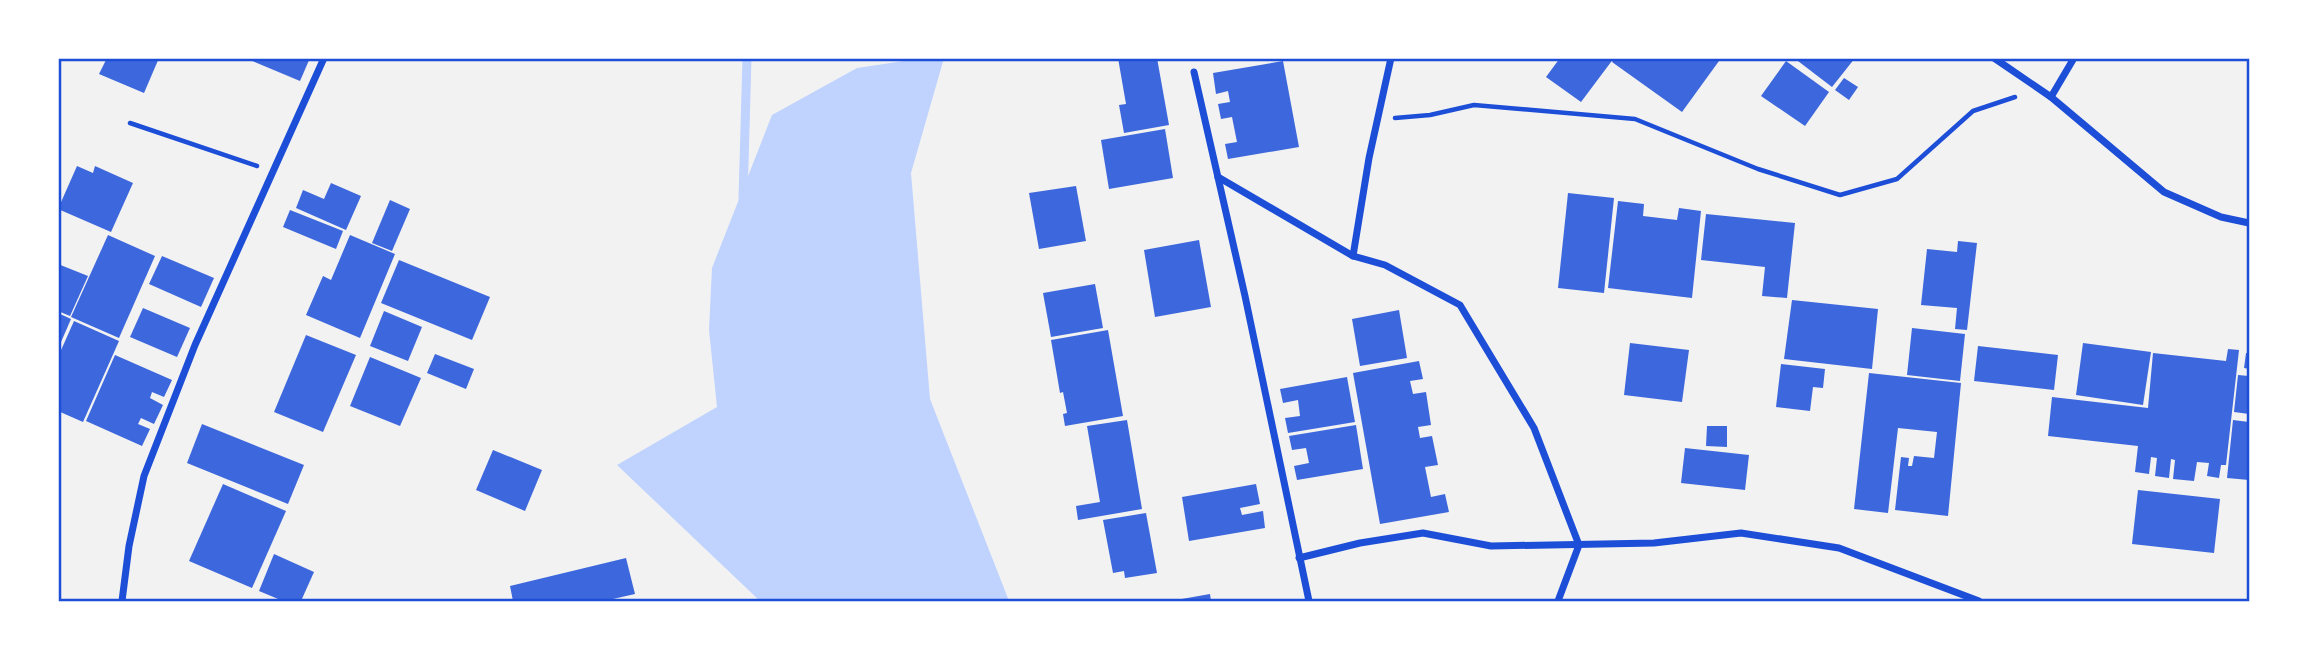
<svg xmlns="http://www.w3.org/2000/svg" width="2307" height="659" font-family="'Sofia Sans Condensed',sans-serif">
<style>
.water{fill:#bfd3fe}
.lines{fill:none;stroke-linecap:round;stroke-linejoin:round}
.stream{stroke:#bfd3fe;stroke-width:9}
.building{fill:#3d67dc}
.path{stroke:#1d4ed8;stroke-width:4.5}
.minor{stroke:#1d4ed8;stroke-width:7}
.neatline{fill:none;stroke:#1d4ed8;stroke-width:2.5}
</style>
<rect width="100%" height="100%" fill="#f2f2f2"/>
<!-- water -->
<path class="water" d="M924 58H944L911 173 930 399 1009 601H760L617 465 717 407 709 330 712 268 772 115 857 68Z"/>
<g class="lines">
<!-- stream -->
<path class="stream" d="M743 199 747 58"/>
</g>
<!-- building -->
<g class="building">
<path d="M107 58H159L144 93 99 74Z"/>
<path d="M245 58H310L300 81Z"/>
<path d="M1118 58H1157L1169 125 1124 133 1119 105 1126 104Z"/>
<path d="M1560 58H1614L1581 102 1546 77Z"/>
<path d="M1615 58H1714L1719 61 1682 112 1612 62Z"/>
<path d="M1794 58H1855L1832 87Z"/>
<path d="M1283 61 1299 147 1228 159 1225 144 1237 142 1232 117 1221 119 1218 104 1230 102 1228 91 1216 94 1213 73Z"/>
<path d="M1786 61 1829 92 1805 126 1761 96Z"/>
<path d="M1844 78 1858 87 1849 100 1835 90Z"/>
<path d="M1165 129 1173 178 1109 189 1101 140Z"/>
<path d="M77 166 93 173 95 166 133 183 111 232 58 209Z"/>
<path d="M331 183 361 196 346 230 296 208 303 190 324 199Z"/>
<path d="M1076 186 1086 241 1039 249 1029 193Z"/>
<path d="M1568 193 1614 198 1604 293 1558 288Z"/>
<path d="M390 200 410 209 392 251 372 243Z"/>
<path d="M1618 201 1644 204 1643 216 1677 220 1679 208 1701 211 1692 298 1608 288Z"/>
<path d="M290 210 343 231 336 249 283 227Z"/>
<path d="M1706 214 1795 223 1787 298 1762 296 1765 267 1701 260Z"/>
<path d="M108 235 155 256 119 338 71 317Z"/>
<path d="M350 235 395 254 360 338 306 315 323 276 331 280Z"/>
<path d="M1199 240 1211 307 1155 317 1144 250Z"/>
<path d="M1958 241 1977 243 1967 330 1955 329 1957 308 1921 305 1927 249 1957 252Z"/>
<path d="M162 256 214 278 201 307 149 284Z"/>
<path d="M399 260 490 297 472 340 381 303Z"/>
<path d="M58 264 88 276 70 316 58 311Z"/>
<path d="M1095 284 1103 328 1051 337 1043 293Z"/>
<path d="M1792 300 1878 309 1872 369 1784 359Z"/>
<path d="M143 308 190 328 177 357 130 337Z"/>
<path d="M1399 310 1407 358 1360 366 1352 319Z"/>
<path d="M384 311 422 327 408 361 370 346Z"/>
<path d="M58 313 71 319 58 349Z"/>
<path d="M74 321 119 341 83 422 58 411V357Z"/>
<path d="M1912 328 1965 334 1960 381 1907 375Z"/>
<path d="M1108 330 1123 416 1065 426 1063 414 1067 413 1063 392 1060 393 1051 340Z"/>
<path d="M306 335 356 355 323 432 274 412Z"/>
<path d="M1630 343 1689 350 1682 402 1624 395Z"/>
<path d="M2083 343 2151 352 2143 405 2076 395Z"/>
<path d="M1978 346 2058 355 2054 390 1974 381Z"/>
<path d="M2228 349 2239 350 2226 465H2221L2219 478 2207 476 2209 463 2197 462 2194 481 2173 479 2175 460 2171 459 2169 478 2155 476 2157 458 2151 457 2149 474 2135 472 2138 446 2048 436 2052 397 2148 408 2153 353 2226 361Z"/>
<path d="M2246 353H2249V369L2244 368Z"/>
<path d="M435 354 474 369 466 389 427 373Z"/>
<path d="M115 355 172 380 164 397 152 392 150 398 163 405 154 424 141 418 138 424 150 429 142 446 86 421Z"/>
<path d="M370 357 421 378 400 426 350 406Z"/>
<path d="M1419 361 1423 379 1410 381 1413 394 1426 392 1431 425 1418 427 1420 438 1432 436 1438 465 1425 467 1431 497 1445 494 1449 512 1380 524 1353 373Z"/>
<path d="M1781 364 1825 369 1823 388 1813 387 1810 411 1776 407Z"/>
<path d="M1869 373 1961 383 1948 516 1895 510 1901 457 1909 458 1908 466H1912L1914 456 1934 458 1937 432 1898 428 1888 513 1854 509Z"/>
<path d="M2238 375 2249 376V414L2234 412Z"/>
<path d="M1347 377 1355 422 1288 433 1285 418 1300 416 1298 400 1283 403 1280 389Z"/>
<path d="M1127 420 1142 509 1078 520 1076 506 1100 502 1087 426Z"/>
<path d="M2233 420 2249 422V480L2227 478Z"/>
<path d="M202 424 304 465 288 504 187 463Z"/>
<path d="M1356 425 1363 469 1297 480 1294 466 1309 463 1306 448 1292 450 1289 436Z"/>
<path d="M1707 426H1727V447L1706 446Z"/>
<path d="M1685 448 1749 455 1745 490 1681 483Z"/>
<path d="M493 450 542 470 525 511 476 490Z"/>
<path d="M223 484 286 511 252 588 189 561Z"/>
<path d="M1256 484 1260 504 1240 508 1242 515 1263 511 1265 528 1189 541 1182 497Z"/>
<path d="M2138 490 2220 499 2214 553 2132 544Z"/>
<path d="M1146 513 1157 573 1125 578 1124 571 1113 573 1103 520Z"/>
<path d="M274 554 314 572 301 601H283L259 591Z"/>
<path d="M626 558 635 594 604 601H513L510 586Z"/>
<path d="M1210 594 1211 601H1176V600Z"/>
</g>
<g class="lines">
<!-- path -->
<g class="path">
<path d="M1395 118 1430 115 1474 105 1635 119 1758 169 1840 195 1897 179 1973 111 2015 97"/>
<path d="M130 123 257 166"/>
</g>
<!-- minor -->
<g class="minor">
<path d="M1994 58 2051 97 2164 192 2221 217 2249 223"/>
<path d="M1194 72 1245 296 1309 601"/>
<path d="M2051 97 2074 58"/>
<path d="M1218 177 1353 256 1385 265 1460 305 1534 428 1579 545 1558 601"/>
<path d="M1353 256 1369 158 1391 58"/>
<path d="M1299 558 1360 543 1423 533 1491 546 1654 543 1741 533 1839 548 1979 601"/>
<path d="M122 601 129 546 144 476 195 345 324 58"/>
</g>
</g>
<!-- border -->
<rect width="2307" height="659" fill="none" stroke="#ffffff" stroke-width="119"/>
<rect x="60" y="60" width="2188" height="540" class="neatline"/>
</svg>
